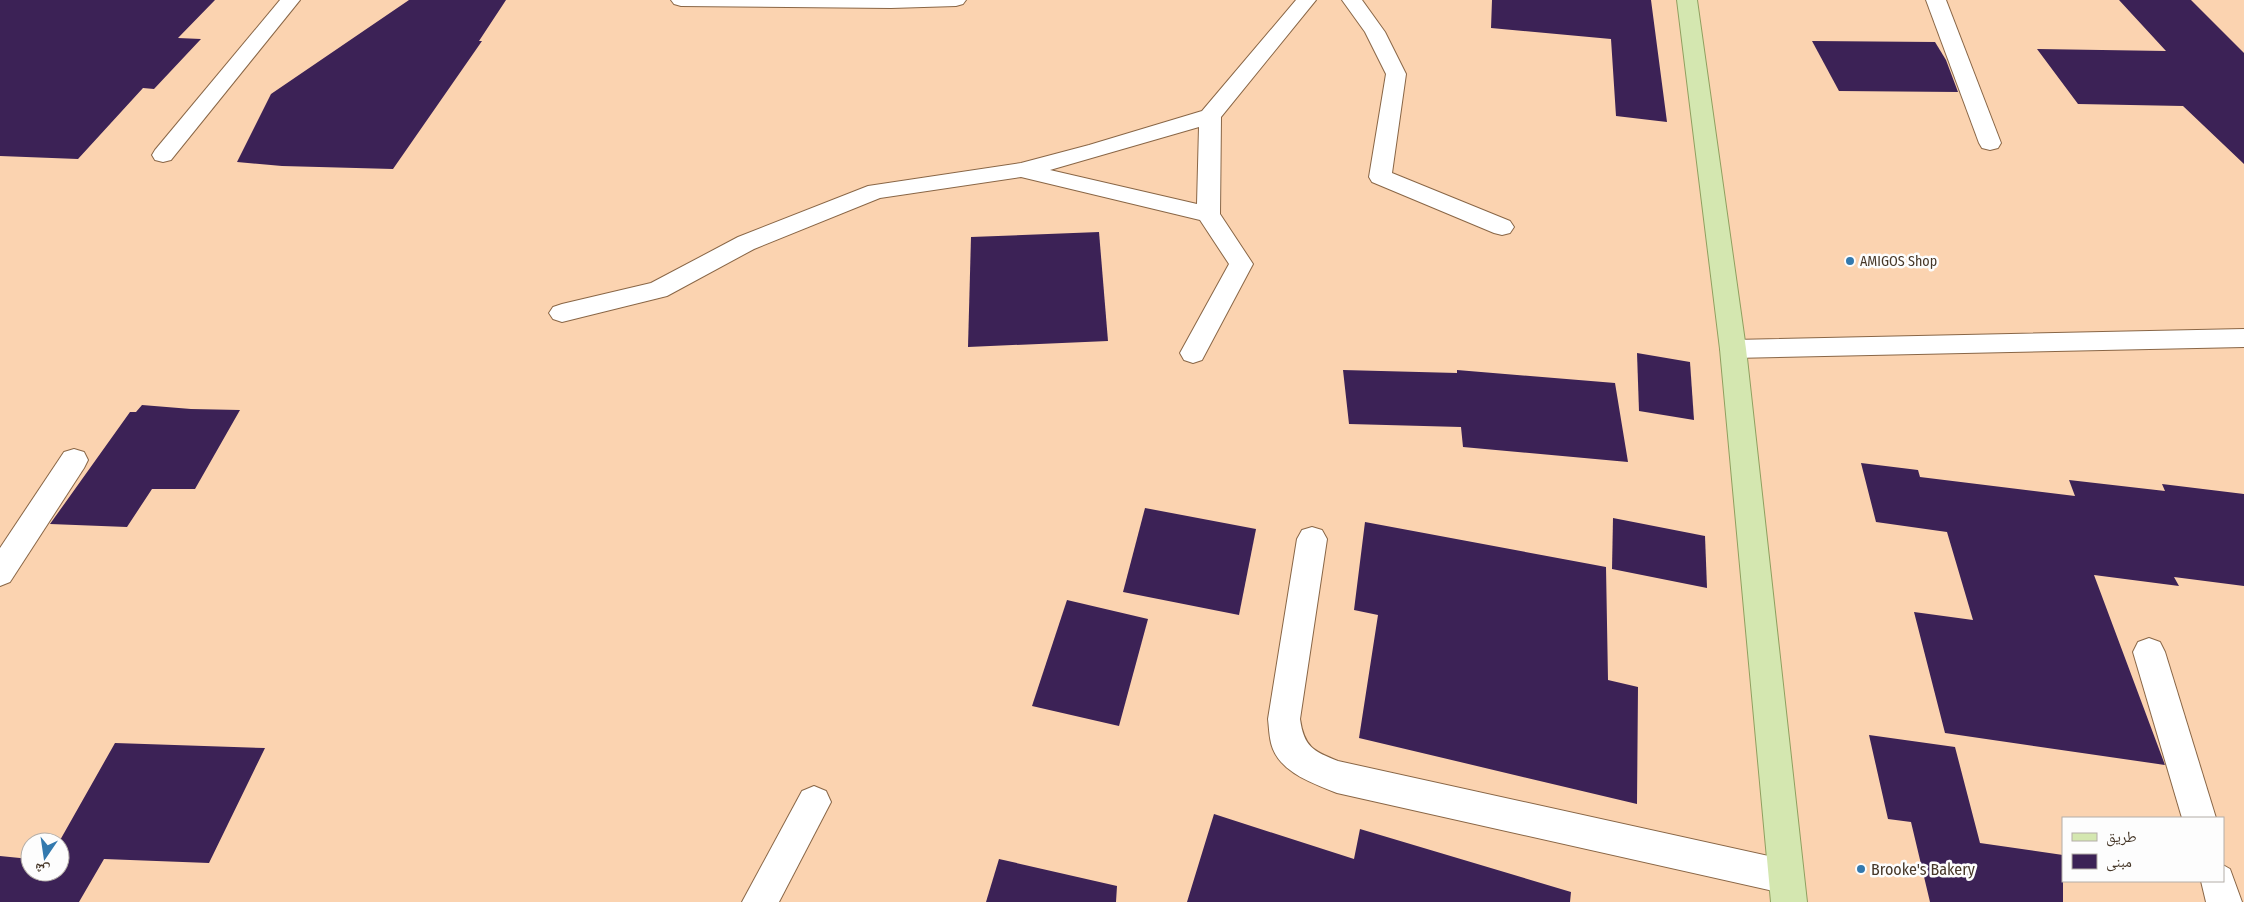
<svg xmlns="http://www.w3.org/2000/svg" width="2244" height="902" font-family="'Fira Sans Condensed','Noto Naskh Arabic',sans-serif">
<style>
.building{fill:#3c2256}
.lines{fill:none;stroke-linecap:round;stroke-linejoin:round}
.minor-casing{stroke:#896646;stroke-width:2}
.major-casing{stroke:#8f9f5f;stroke-width:2}
.minor{fill:#fff;fill-rule:evenodd}
.major{fill:#d4e7b0;fill-rule:evenodd}
.poi-dot{fill:#3379ae;stroke:#fdfdfd;stroke-width:2}
.labels{text-anchor:middle;stroke-width:5;stroke-linejoin:round;paint-order:stroke}
.poi-label{font-size:14px;fill:#463728;stroke:#fdfdfd;text-anchor:start}
.near-poi-label{font-size:16px;fill:#463728;stroke:#fdfdfd;text-anchor:start}
</style>
<rect width="100%" height="100%" fill="#fbd3b0"/>
<!-- building -->
<g class="building">
<path d="M0 0H215L178 38 201 39 154 89 143 88 78 159 0 156Z"/>
<path d="M409 0H506L479 41H482L393 169 282 166 237 162 271 94Z"/>
<path d="M1492 0H1651L1667 122 1616 116 1611 39 1491 28Z"/>
<path d="M2119 0H2191L2244 53V164L2183 106 2078 104 2037 49 2166 51Z"/>
<path d="M1812 41 1935 42 1946 60 1958 92 1839 91Z"/>
<path d="M1099 232 1108 341 968 347 971 237Z"/>
<path d="M1637 353 1690 362 1694 420 1639 411Z"/>
<path d="M1343 370 1457 373V370L1615 383 1628 462 1463 447 1461 427 1349 424Z"/>
<path d="M142 405 191 409 240 410 195 489H152L127 527 50 524 130 412H136Z"/>
<path d="M1861 463 1918 470 1920 477 2075 496 2069 480 2165 491 2162 484 2244 494V586L2174 577 2179 586 2094 575 2165 765 1945 733 1914 612 1973 620 1947 532 1876 522Z"/>
<path d="M1145 508 1256 529 1239 615 1123 592Z"/>
<path d="M1613 518 1705 536 1707 588 1612 569Z"/>
<path d="M1365 522 1606 567 1608 680 1638 687 1637 804 1359 738 1378 615 1354 610Z"/>
<path d="M1067 600 1148 619 1119 726 1032 706Z"/>
<path d="M1869 735 1955 747 1980 843 2063 855V902H1930L1911 822 1888 819Z"/>
<path d="M115 743 265 748 209 863 104 859 79 902H0V856L30 859V872H60L59 842Z"/>
<path d="M1214 814 1354 859 1360 829 1571 892 1570 902H1187Z"/>
<path d="M999 859 1117 886 1116 902H986Z"/>
</g>
<g class="lines">
<defs>
<g id="minor">
<path d="M280 0H300L171 160 163 162 155 160 152 155 155 150Z"/>
<path d="M671 0H966L963 4 956 6 891 8 681 6 674 4Z"/>
<path d="M1296 0H1316L1221 117 1220 214 1253 264 1202 360 1193 363 1184 360 1180 353 1229 264 1200 220 1021 177 880 198 754 249 667 296 562 322 553 319 549 313 553 307 562 304 651 283 738 237 868 186 1021 163 1089 145 1202 111ZM1199 127 1197 204 1050 170Z"/>
<path d="M1342 0H1362L1385 32 1406 74 1392 173 1510 221 1514 227 1510 233 1502 235 1494 233 1372 182 1369 177 1386 74 1365 32Z"/>
<path d="M1926 0H1946L2001 143 1998 148 1990 150 1982 148 1979 143Z"/>
<path d="M2244 329V347L1733 358 1724 356 1720 349 1724 342 1733 340Z"/>
<path d="M74 449 84 452 88 460 84 468 10 582 0 586V548L64 452Z"/>
<path d="M1312 527 1322 530 1327 539 1300 719C1304 747 1313 751 1338 761L1787 860 1799 865 1804 877 1799 889 1787 894 1337 793C1312 783 1278 772 1271 743 1269 735 1269 727 1268 719L1297 539 1302 530Z"/>
<path d="M2149 638 2160 642 2165 652 2216 818H2182L2133 652 2138 642Z"/>
<path d="M814 786 826 791 831 802 779 902H742L802 791Z"/>
<path d="M2223 865 2230 869 2242 902H2206L2201 881H2223Z"/>
</g>
<path id="major" d="M1677 0H1697L1746 349 1807 902H1771L1720 349Z"/>
</defs>
<!-- minor casing -->
<use href="#minor" class="minor-casing"/>
<!-- major casing -->
<use href="#major" class="major-casing"/>
<!-- minor -->
<use href="#minor" class="minor"/>
<!-- major -->
<use href="#major" class="major"/>
</g>
<!-- markers -->
<g class="poi-dot">
<circle cx="1850" cy="261" r="5"/>
<circle cx="1861" cy="869" r="5"/>
</g>
<g class="labels">
<!-- poi labels -->
<g class="poi-label">
<text x="1860" y="266">AMIGOS Shop</text>
</g>
<!-- near-poi labels -->
<g class="near-poi-label">
<text x="1871" y="875">Brooke's Bakery</text>
</g>
</g>
<!-- legend -->
<rect x="2062" y="817" width="162" height="65" fill="#fdfdfd" stroke="#b4aea8"/>
<rect x="2072" y="833" width="25" height="8" fill="#d4e7b0" stroke="#b4aea8"/>
<text x="2106" y="842" font-size="15" fill="#463728">طريق</text>
<rect x="2072" y="854" width="25" height="15" fill="#3c2256" stroke="#b4aea8"/>
<text x="2106" y="867" font-size="15" fill="#463728">مبنى</text>
<!-- north arrow -->
<g transform="translate(45 857) rotate(193)"><circle r="24" fill="#fdfdfd" stroke="#b4aea8"/>
<path d="M0-4L9 19L0 12L-9 19Z" fill="#3379ae"/>
<text y="-8" font-size="14" font-weight="bold" text-anchor="middle" fill="#463728">ش</text>
</g>
</svg>
